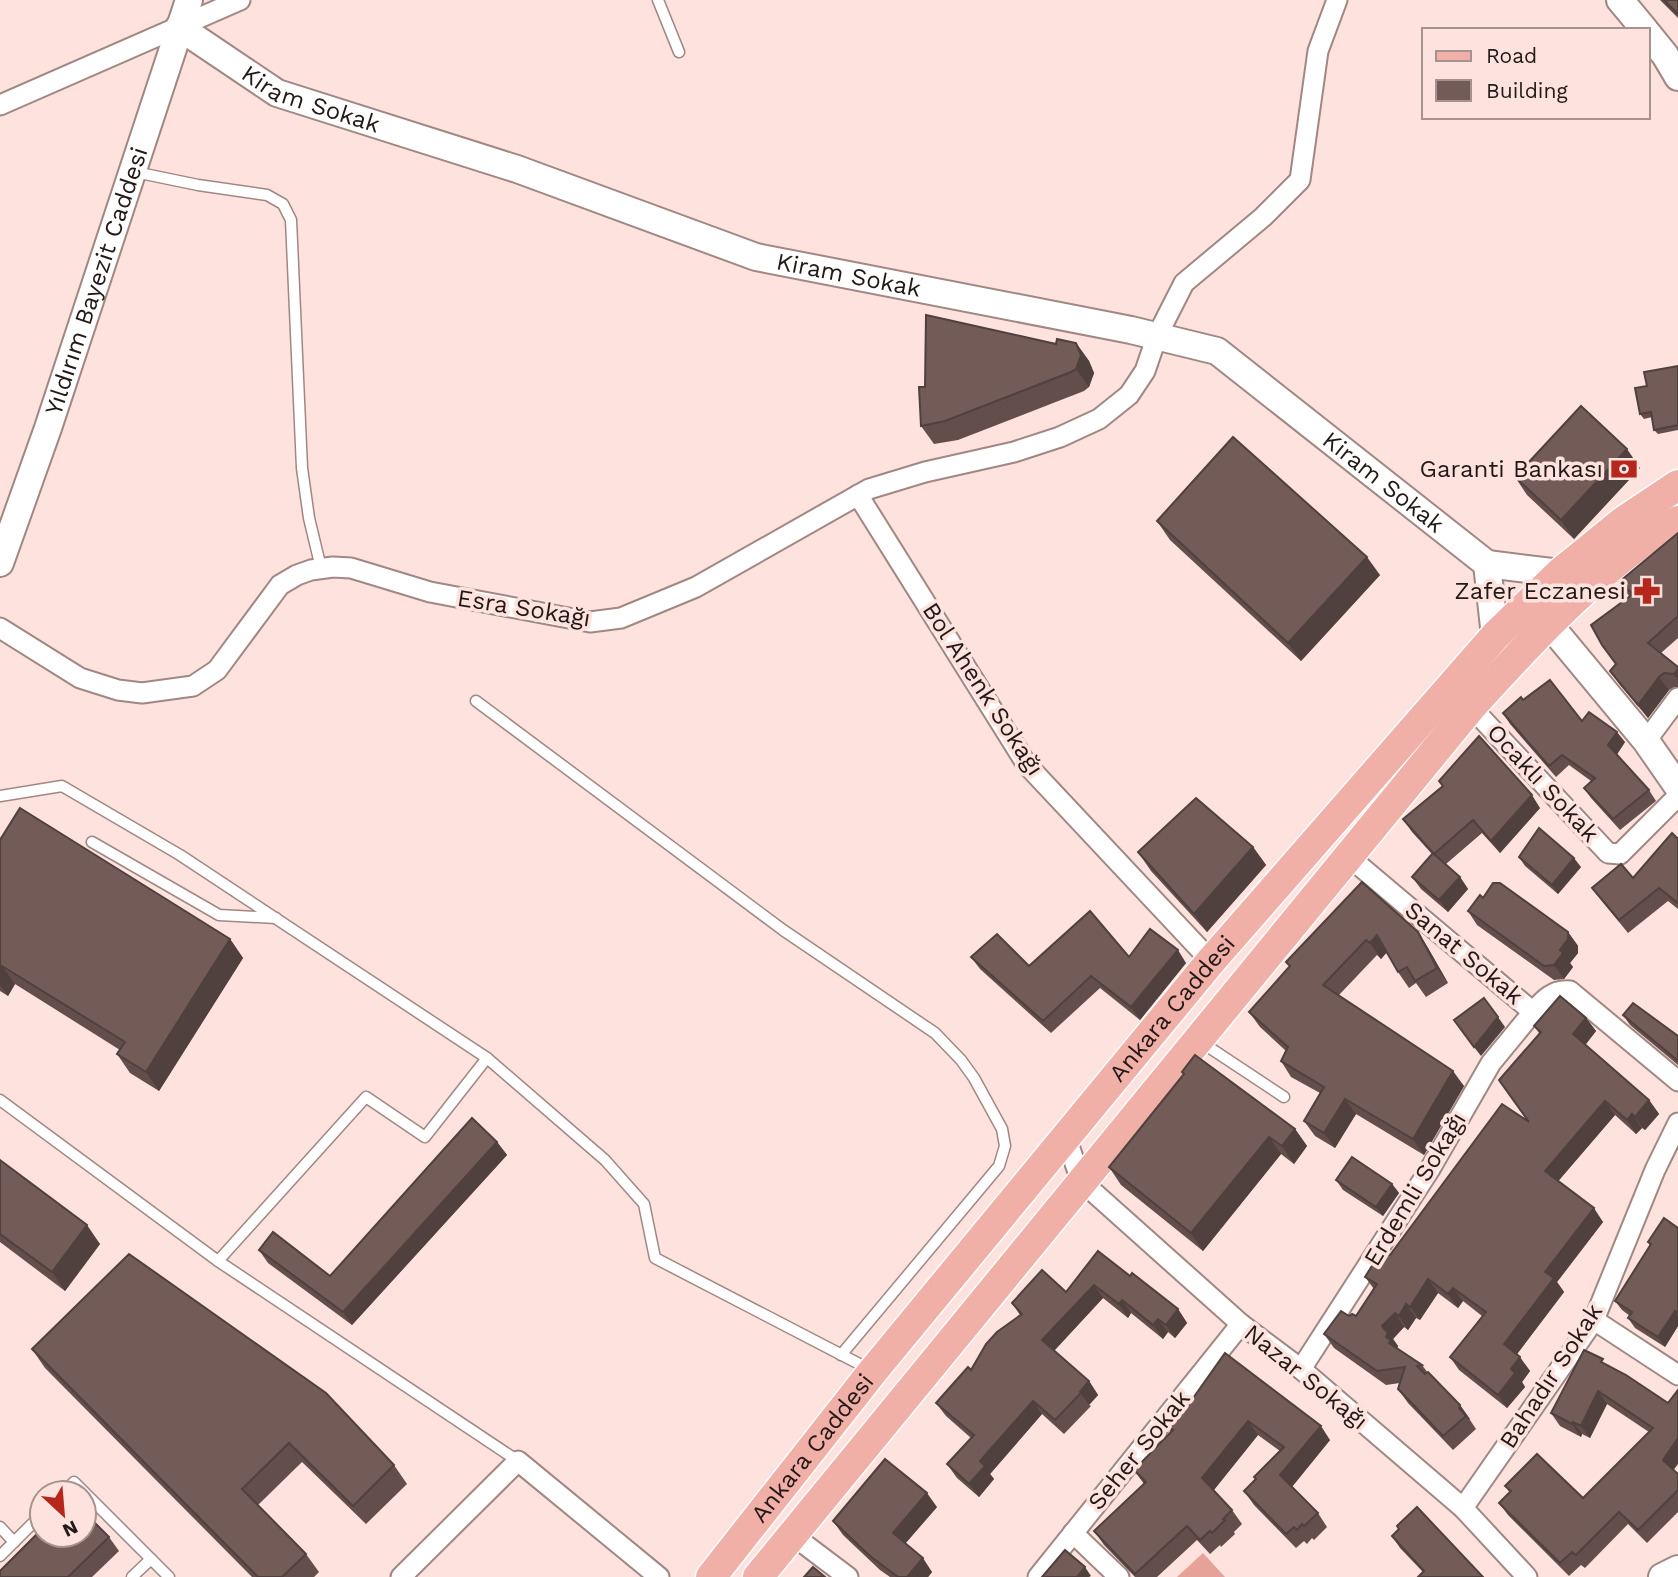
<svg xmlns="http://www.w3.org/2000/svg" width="1678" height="1577" font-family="'Work Sans',sans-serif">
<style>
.green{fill:#e6a298}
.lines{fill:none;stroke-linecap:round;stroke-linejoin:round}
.lane-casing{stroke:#a18783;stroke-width:13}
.street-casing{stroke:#a18783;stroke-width:23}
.secondary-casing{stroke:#a18783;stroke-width:30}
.primary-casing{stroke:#fff;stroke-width:33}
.lane{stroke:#fff;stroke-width:10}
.street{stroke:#fff;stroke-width:19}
.secondary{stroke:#fff;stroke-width:26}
.primary{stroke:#f0afa7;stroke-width:30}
.wall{fill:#634e4c}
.shaded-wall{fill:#50403e}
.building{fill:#735b58;stroke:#50403e;stroke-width:2}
.labels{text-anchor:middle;stroke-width:7;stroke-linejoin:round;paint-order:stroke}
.street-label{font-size:24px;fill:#221917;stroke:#fee2dd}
.poi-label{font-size:24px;fill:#221917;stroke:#fee2dd;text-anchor:end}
</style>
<rect width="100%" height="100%" fill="#fee2dd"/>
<!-- green -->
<path class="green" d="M1203 1553 1225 1577H1177Z"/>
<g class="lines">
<defs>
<g id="lane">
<path d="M658 0 679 52"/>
<path d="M135 172 198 185 267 195 283 204 291 220 302 468 309 518 321 568"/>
<path d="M476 701 783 930 935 1033 961 1060 974 1078 1002 1129 1005 1146 999 1166 841 1355"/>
<path d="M0 796 62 786 180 855 487 1058 605 1160 644 1204 655 1258 869 1369"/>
<path d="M92 842 219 915 276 918"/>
<path d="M1201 1042 1284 1097"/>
<path d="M0 1100 218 1261 518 1461"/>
<path d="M218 1261 366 1097 425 1137 487 1058"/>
<path d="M63 1493 74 1482 151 1559"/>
<path d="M0 1527 14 1542"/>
<path d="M0 1556 42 1514"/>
<path d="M132 1577 151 1559 169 1577"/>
</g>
<g id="street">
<path d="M0 105 240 0"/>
<path d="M858 495 1027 765 1211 961"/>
<path d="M0 628 80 678 118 690 142 693 193 686 217 670 280 585 297 575 311 570 333 567 351 568 430 592 590 622 621 618 696 587 869 489 925 472 1014 452 1060 437 1099 419 1129 395 1145 371 1157 336 1184 283 1263 217 1300 180 1318 51 1337 0"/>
<path d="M1471 707 1608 853 1620 854 1678 796"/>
<path d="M1646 741 1678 698"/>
<path d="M1348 856 1533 1012C1543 1000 1553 989 1570 991L1678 1081"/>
<path d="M1066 1137 1081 1181 1241 1324 1301 1369 1463 1508 1527 1577"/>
<path d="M1594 1320 1678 1375"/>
<path d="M1301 1369 1430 1169 1491 1063 1533 1012"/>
<path d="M1463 1508 1594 1320 1655 1170 1678 1123"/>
<path d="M1073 1533 1119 1577"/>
<path d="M791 1534 848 1577"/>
<path d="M401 1577 518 1461 659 1577"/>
<path d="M1038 1577 1241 1324"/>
</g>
<g id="secondary">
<path d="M1620 0 1645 30"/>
<path id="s1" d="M179 27 277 93 517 169 756 257 1131 330 1217 351 1487 564"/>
<path d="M1648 34 1665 55 1678 77"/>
<path id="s2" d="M0 563 48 428 189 0"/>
<path d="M1487 564 1560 573"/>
<path d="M1487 564 1495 636"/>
<path d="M1548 623 1646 741 1678 787"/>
<path d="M1662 1577 1678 1569"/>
</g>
<g id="primary">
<path id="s3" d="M711 1577 873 1371 1211 961 1495 636 1560 573 1624 521 1678 485"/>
<path d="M758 1577 1471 707C1523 650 1575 593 1637 546 1649 536 1664 529 1678 521"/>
</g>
</defs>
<!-- lane casing -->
<use href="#lane" class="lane-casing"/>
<!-- street casing -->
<use href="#street" class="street-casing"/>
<!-- secondary casing -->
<use href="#secondary" class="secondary-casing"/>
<!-- primary casing -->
<use href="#primary" class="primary-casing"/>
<!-- lane -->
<use href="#lane" class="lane"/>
<!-- street -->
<use href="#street" class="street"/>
<!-- secondary -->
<use href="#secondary" class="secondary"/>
<!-- primary -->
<use href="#primary" class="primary"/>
</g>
<!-- wall -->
<g class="wall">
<path d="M1660 0H1678V18Z"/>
<path d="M1076 343 1089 361 1094 373 1089 387 1084 391 958 440 934 444 921 426 925 387 1056 344Z"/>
<path d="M1678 366V430L1658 434 1654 430 1652 417 1644 419 1640 414 1647 386Z"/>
<path d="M1640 468 1574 539 1527 495 1515 477Z"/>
<path d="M1157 521 1380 575 1301 661 1170 540Z"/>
<path d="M1678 533V638L1661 653 1678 667V687H1674L1669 690 1648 718 1620 685 1610 671 1616 665 1602 645 1629 596 1619 582Z"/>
<path d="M1523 700 1582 721 1625 742 1617 754 1649 790 1656 801 1620 830 1591 798 1584 788 1591 781 1569 765 1556 777 1510 724 1503 713Z"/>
<path d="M1439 781 1540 808 1500 853 1482 833 1446 864 1460 877 1468 889 1448 912 1421 889 1412 877 1432 854 1412 832 1403 819 1442 786Z"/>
<path d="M1678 839V909L1668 901 1628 933 1602 901 1592 888 1633 878Z"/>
<path d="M0 840 230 939 243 958 159 1091 130 1073 117 1054 120 1050 15 984 8 996 0 991Z"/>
<path d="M1253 847 1266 865 1207 932 1151 871 1138 852Z"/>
<path d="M1519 857 1581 867 1558 894 1525 866Z"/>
<path d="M1362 882 1418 932 1428 948 1448 983 1426 997 1416 983 1409 988 1398 972 1387 952 1381 959 1377 955 1339 995 1464 1086 1424 1155 1356 1114 1335 1148 1315 1136 1304 1121 1320 1093 1291 1077 1281 1061 1286 1051 1260 1027 1249 1012 1290 967 1286 962Z"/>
<path d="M1483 898 1568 932 1578 946V953L1570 963 1573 967 1564 979 1554 980 1477 925 1468 911Z"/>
<path d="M971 957 1029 966 1129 957 1186 963 1140 1020 1100 988 1051 1033 980 969Z"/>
<path d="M1623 1015 1678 1036V1065L1630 1025Z"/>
<path d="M1586 1018 1596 1031 1585 1045 1649 1100 1659 1114 1645 1130 1642 1128 1636 1134 1615 1115 1558 1181 1603 1222 1557 1282 1564 1292 1517 1354 1530 1371 1522 1382 1525 1387 1507 1408 1459 1370 1450 1357 1482 1316 1463 1301 1458 1308 1438 1293 1420 1320 1416 1318 1408 1330 1404 1327 1393 1339 1398 1346 1397 1348 1422 1365 1428 1373 1460 1405 1476 1429 1453 1450 1408 1403 1398 1389 1400 1383 1386 1385 1334 1348 1324 1334 1349 1316H1356L1374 1289 1365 1277 1390 1255 1528 1121 1539 1033 1534 1026Z"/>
<path d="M1182 1072 1295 1129 1307 1146 1294 1164 1281 1154 1203 1251 1121 1185 1109 1167 1184 1075Z"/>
<path d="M497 1142 507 1155 352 1325 268 1263 259 1250 330 1276Z"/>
<path d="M0 1160 100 1244 65 1291 0 1242Z"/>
<path d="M1336 1180 1392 1184 1399 1193 1383 1216 1343 1190Z"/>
<path d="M1678 1228V1326L1665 1347 1635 1328 1628 1318 1630 1316 1622 1310 1615 1301 1650 1246 1648 1242Z"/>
<path d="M1130 1276 1178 1309 1187 1323 1175 1338 1168 1332 1163 1339 1131 1313 1128 1318 1103 1298 1054 1351 1089 1381 1098 1395 1089 1405 1091 1406 1064 1434 1042 1414 990 1474 994 1479 979 1497 957 1478 947 1464 971 1438 946 1416 936 1403 971 1370 1020 1315 1012 1303 1066 1292Z"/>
<path d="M32 1349 394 1465 407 1484 366 1524 302 1462 258 1505 306 1554 319 1572 314 1577H252L45 1368Z"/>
<path d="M1607 1365 1626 1375 1674 1470 1678 1474V1512L1647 1543 1628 1524 1585 1568 1581 1565 1569 1576 1508 1515 1499 1503 1510 1493 1505 1486 1583 1498 1649 1432 1607 1404 1590 1438 1582 1434 1581 1437 1560 1426 1551 1413Z"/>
<path d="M1191 1401 1330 1440 1292 1487 1318 1513 1327 1527 1314 1540 1312 1538 1307 1544 1304 1541 1296 1548 1254 1505 1244 1491 1280 1451 1258 1435 1214 1490 1232 1510 1242 1524 1234 1532 1235 1534 1221 1547 1220 1545 1210 1554 1197 1540 1157 1577H1135L1104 1545 1094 1531 1144 1484 1134 1470 1171 1432 1167 1426Z"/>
<path d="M937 1507 905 1544 932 1572 928 1577H890L880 1570 843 1535 833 1521Z"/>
<path d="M1392 1536 1483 1577 1423 1572 1400 1548Z"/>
<path d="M109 1537 119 1551 92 1577H0Z"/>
</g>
<!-- shaded-wall -->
<g class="shaded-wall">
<path d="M1076 343 1089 361 1094 373 1089 387 1076 369Z"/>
<path d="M1627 449 1640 468 1574 539 1561 520Z"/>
<path d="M1367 557 1380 575 1301 661 1288 643Z"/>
<path d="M1678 669V680L1674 674Z"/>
<path d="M1659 677 1669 690 1648 718 1638 705Z"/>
<path d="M1617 732 1625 742 1616 756 1608 745Z"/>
<path d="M1532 795 1540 808 1500 853 1491 841Z"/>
<path d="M1253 847 1266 865 1207 932 1194 914Z"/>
<path d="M1574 858 1581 867 1558 894 1552 885Z"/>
<path d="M1460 877 1468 889 1448 912 1439 900Z"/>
<path d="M1418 932 1428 948 1448 983 1437 968Z"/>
<path d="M1568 932 1578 946V953L1570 963 1573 967 1564 979 1554 965Z"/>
<path d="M1377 935 1388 951 1381 959 1370 943Z"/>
<path d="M230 939 243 958 159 1091 146 1072Z"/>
<path d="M1178 950 1186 963 1140 1020 1131 1007Z"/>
<path d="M2 966 15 984 8 996 0 985V969Z"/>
<path d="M1498 1017 1505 1027 1481 1056 1474 1047Z"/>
<path d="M1586 1018 1596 1031 1583 1048 1573 1034Z"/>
<path d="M1453 1071 1464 1086 1424 1155 1413 1139Z"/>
<path d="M1345 1099 1356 1114 1335 1148 1324 1133Z"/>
<path d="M1649 1100 1659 1114 1645 1130 1635 1117Z"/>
<path d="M1605 1101 1615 1115 1555 1185 1545 1171Z"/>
<path d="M1632 1114 1642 1128 1636 1134 1627 1120Z"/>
<path d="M1295 1129 1307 1146 1294 1164 1282 1146Z"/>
<path d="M1269 1137 1281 1154 1203 1251 1191 1233Z"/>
<path d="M497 1142 507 1155 352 1325 343 1312Z"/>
<path d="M1392 1184 1399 1193 1383 1216 1376 1207Z"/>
<path d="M1594 1208 1603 1222 1557 1282 1564 1292 1514 1358 1504 1344 1545 1272Z"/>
<path d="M87 1225 100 1244 65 1291 52 1272Z"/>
<path d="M1428 1279 1438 1293 1420 1320 1410 1307Z"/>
<path d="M1094 1285 1103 1298 1051 1354 1042 1340Z"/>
<path d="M1453 1288 1463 1301 1458 1308 1448 1294Z"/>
<path d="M1122 1300 1131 1313 1128 1318 1119 1304Z"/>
<path d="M1406 1304 1416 1318 1408 1330 1399 1316Z"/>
<path d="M1178 1309 1187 1323 1175 1338 1166 1325Z"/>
<path d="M1675 1311 1678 1314V1326L1665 1347 1658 1337Z"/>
<path d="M1395 1313 1404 1327 1393 1339 1398 1346 1397 1348 1399 1357 1386 1337 1382 1326Z"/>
<path d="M1158 1319 1168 1332 1163 1339 1153 1325Z"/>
<path d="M1520 1357 1530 1371 1522 1382 1525 1387 1507 1408 1498 1395 1511 1369Z"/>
<path d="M1089 1381 1098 1395 1089 1405 1080 1392Z"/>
<path d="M1598 1391 1607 1404 1590 1438 1581 1426Z"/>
<path d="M1033 1401 1042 1414 990 1474 994 1479 979 1497 969 1484 980 1461Z"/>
<path d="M1460 1405 1470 1419 1469 1420 1459 1408Z"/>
<path d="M1248 1421 1258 1435 1212 1492 1202 1478Z"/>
<path d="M1573 1422 1582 1434 1581 1437 1572 1424Z"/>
<path d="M1321 1426 1330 1440 1290 1489 1280 1475Z"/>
<path d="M1678 1438V1464L1672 1472 1663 1460Z"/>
<path d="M927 1493 937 1507 902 1547 893 1533Z"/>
<path d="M923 1558 932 1572 928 1577H907Z"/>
<path d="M1085 1567 1091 1576 1089 1577H1077Z"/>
</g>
<!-- building -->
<g class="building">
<path d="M1664 0H1678V14Z"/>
<path d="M926 315 1056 344 1057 339 1076 343 1081 355 1076 369 1071 372 945 421 921 426 919 387H925Z"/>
<path d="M1678 366V425L1654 430 1651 412 1640 414 1635 388 1647 386 1644 372Z"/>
<path d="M1581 406 1627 449 1561 520 1515 477Z"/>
<path d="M1233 437 1367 557 1288 643 1157 521Z"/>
<path d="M1678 533V616L1648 643 1678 667V669L1674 674 1664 673 1659 677 1638 705 1610 671 1616 664 1602 645 1591 625 1633 594 1619 582Z"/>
<path d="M1550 680 1582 721 1589 712 1617 732 1608 745 1649 790 1613 819 1584 788 1595 778 1562 755 1549 766 1503 713 1521 697 1523 700Z"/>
<path d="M1479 736 1532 795 1491 841 1473 820 1434 854 1460 877 1439 900 1412 877 1433 853 1403 819 1443 786 1439 781Z"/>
<path d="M1196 798 1253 847 1194 914 1138 852Z"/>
<path d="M20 808 230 939 146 1072 117 1054 125 1042 2 966 0 969V840Z"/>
<path d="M1539 828 1574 858 1552 885 1519 857Z"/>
<path d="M1672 833 1678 839V903L1659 888 1619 920 1592 888 1621 864 1633 878Z"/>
<path d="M1362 882 1418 932 1437 968 1415 981 1407 967 1398 972 1377 935 1370 943 1366 940 1323 985 1453 1071 1413 1139 1345 1099 1324 1133 1304 1121 1324 1087 1281 1061 1288 1047 1249 1012 1290 966 1286 962Z"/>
<path d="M1493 883H1500L1568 932V939L1560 950 1563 953 1554 965 1544 966 1468 911 1480 895 1483 898Z"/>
<path d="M1090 911 1129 957 1150 929 1178 950 1131 1007 1091 976 1043 1021 971 957 997 934 1029 966Z"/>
<path d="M1560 996 1586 1018 1573 1034 1649 1100 1635 1117 1632 1114 1627 1120 1605 1101 1545 1171 1594 1208 1545 1272 1554 1278 1504 1344 1520 1357 1511 1369 1515 1373 1498 1395 1450 1357 1486 1312 1453 1288 1448 1294 1428 1279 1410 1307 1406 1304 1399 1316 1395 1313 1382 1326 1388 1333 1386 1337 1391 1340 1389 1343 1422 1365 1417 1366 1425 1374 1428 1372 1460 1405 1459 1408 1466 1416 1443 1436 1398 1389 1405 1367 1377 1371 1324 1334 1341 1311 1349 1316 1352 1314 1356 1316 1377 1284 1365 1277 1382 1250 1390 1255 1502 1104 1529 1122 1499 1080 1541 1032 1534 1026Z"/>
<path d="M1484 998 1498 1017 1474 1047 1454 1020Z"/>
<path d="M1633 1003 1678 1036V1059L1677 1060 1623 1015Z"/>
<path d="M1195 1055 1295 1129 1282 1146 1269 1137 1191 1233 1109 1167 1184 1074 1182 1072Z"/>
<path d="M472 1118 497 1142 343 1312 259 1250 273 1232 330 1276Z"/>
<path d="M1352 1157 1392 1184 1376 1207 1336 1180Z"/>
<path d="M0 1160 87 1225 52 1272 0 1234Z"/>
<path d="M1664 1218 1678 1228V1312L1675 1311 1658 1337 1628 1318 1632 1312 1615 1301 1651 1244 1648 1242Z"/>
<path d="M1098 1251 1130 1276 1132 1273 1178 1309 1166 1325 1158 1319 1153 1325 1122 1300 1119 1304 1094 1285 1042 1340 1089 1381 1080 1392 1081 1393 1055 1420 1033 1401 980 1461 985 1466 969 1484 947 1464 974 1435 936 1403 968 1367 971 1370 986 1344 997 1332 1022 1314 1012 1303 1042 1270 1066 1292Z"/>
<path d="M129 1254 326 1393 394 1465 353 1506 289 1443 242 1489 306 1554 282 1577H258L32 1349Z"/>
<path d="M1584 1350 1603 1359 1601 1362 1626 1375 1668 1403 1678 1390V1438L1663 1460 1678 1474V1490L1638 1530 1619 1512 1576 1555 1572 1552 1560 1563 1499 1503 1511 1491 1505 1486 1537 1454 1583 1498 1653 1428 1598 1391 1581 1426 1573 1422 1572 1424 1551 1413Z"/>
<path d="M1225 1353 1321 1426 1280 1475 1318 1513 1304 1526 1302 1524 1297 1530 1294 1527 1286 1534 1244 1491 1256 1479 1254 1477 1284 1447 1248 1421 1202 1478 1232 1510 1223 1519 1225 1520 1212 1533 1210 1531 1200 1540 1187 1526 1135 1574 1094 1531 1146 1482 1134 1470 1173 1430 1167 1426 1189 1399 1191 1401Z"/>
<path d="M885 1459 927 1493 893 1533 923 1558 907 1577H898L870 1556 833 1521Z"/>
<path d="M1417 1507 1483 1577H1418L1424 1571 1392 1536 1399 1529 1397 1526Z"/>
<path d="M84 1512 109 1537 68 1577H0V1571L42 1529V1535H84Z"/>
<path d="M1065 1550 1085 1567 1077 1577H1042Z"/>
<path d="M813 1567 825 1577H804Z"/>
</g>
<!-- icons -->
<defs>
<symbol id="bank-bare" viewBox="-9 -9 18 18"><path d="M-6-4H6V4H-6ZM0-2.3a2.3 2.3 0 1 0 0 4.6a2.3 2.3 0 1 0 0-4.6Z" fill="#b5261d" stroke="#fee2dd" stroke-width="2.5" paint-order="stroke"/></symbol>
<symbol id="pharmacy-bare" viewBox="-9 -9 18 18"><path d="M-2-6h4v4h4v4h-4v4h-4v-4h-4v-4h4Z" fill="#b5261d" stroke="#fee2dd" stroke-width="2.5" paint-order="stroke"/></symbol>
</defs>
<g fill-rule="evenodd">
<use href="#bank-bare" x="1605" y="450" width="38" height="38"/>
<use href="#pharmacy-bare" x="1628" y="572" width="38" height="38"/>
</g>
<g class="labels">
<!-- street labels -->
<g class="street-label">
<text dy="8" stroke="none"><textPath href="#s1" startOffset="152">Kiram Sokak</textPath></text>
<text dy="8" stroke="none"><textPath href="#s1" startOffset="719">Kiram Sokak</textPath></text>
<text dy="8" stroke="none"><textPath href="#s2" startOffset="298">Yıldırım Bayezit Caddesi</textPath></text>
<text dy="8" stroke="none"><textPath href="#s1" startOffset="1307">Kiram Sokak</textPath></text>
<text transform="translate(524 608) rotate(9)" y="8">Esra Sokağı</text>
<text transform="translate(983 689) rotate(57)" y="8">Bol Ahenk Sokağı</text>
<text transform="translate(1543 783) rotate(47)" y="8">Ocaklı Sokak</text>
<text transform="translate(1464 953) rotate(40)" y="8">Sanat Sokak</text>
<text dy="8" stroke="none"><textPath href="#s3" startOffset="732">Ankara Caddesi</textPath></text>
<text transform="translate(1415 1189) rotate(-59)" y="8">Erdemli Sokağı</text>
<text transform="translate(1551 1376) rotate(-57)" y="8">Bahadır Sokak</text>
<text transform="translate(1306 1377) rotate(39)" y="8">Nazar Sokağı</text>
<text dy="8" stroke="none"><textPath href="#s3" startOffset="164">Ankara Caddesi</textPath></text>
<text transform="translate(1139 1450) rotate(-51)" y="8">Seher Sokak</text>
</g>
<!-- poi labels -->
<g class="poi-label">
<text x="1603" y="477">Garanti Bankası</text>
<text x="1626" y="599">Zafer Eczanesi</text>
</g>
</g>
<!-- legend -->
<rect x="1422" y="28" width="228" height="91" fill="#fee2dd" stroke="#a6928e" stroke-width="2"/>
<rect x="1436" y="51" width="35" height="10" fill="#f0afa7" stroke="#a6928e" stroke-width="2"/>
<text x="1486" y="63" font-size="21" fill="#221917">Road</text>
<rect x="1436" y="80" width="35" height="21" fill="#735b58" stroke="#a6928e" stroke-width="2"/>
<text x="1486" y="98" font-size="21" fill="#221917">Building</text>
<!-- north arrow -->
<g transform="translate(63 1514) rotate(154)"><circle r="33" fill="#fee2dd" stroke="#a6928e" stroke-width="2"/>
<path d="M0-5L12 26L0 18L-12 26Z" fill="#b5261d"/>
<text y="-10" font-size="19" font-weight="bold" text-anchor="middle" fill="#221917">N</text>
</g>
</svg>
